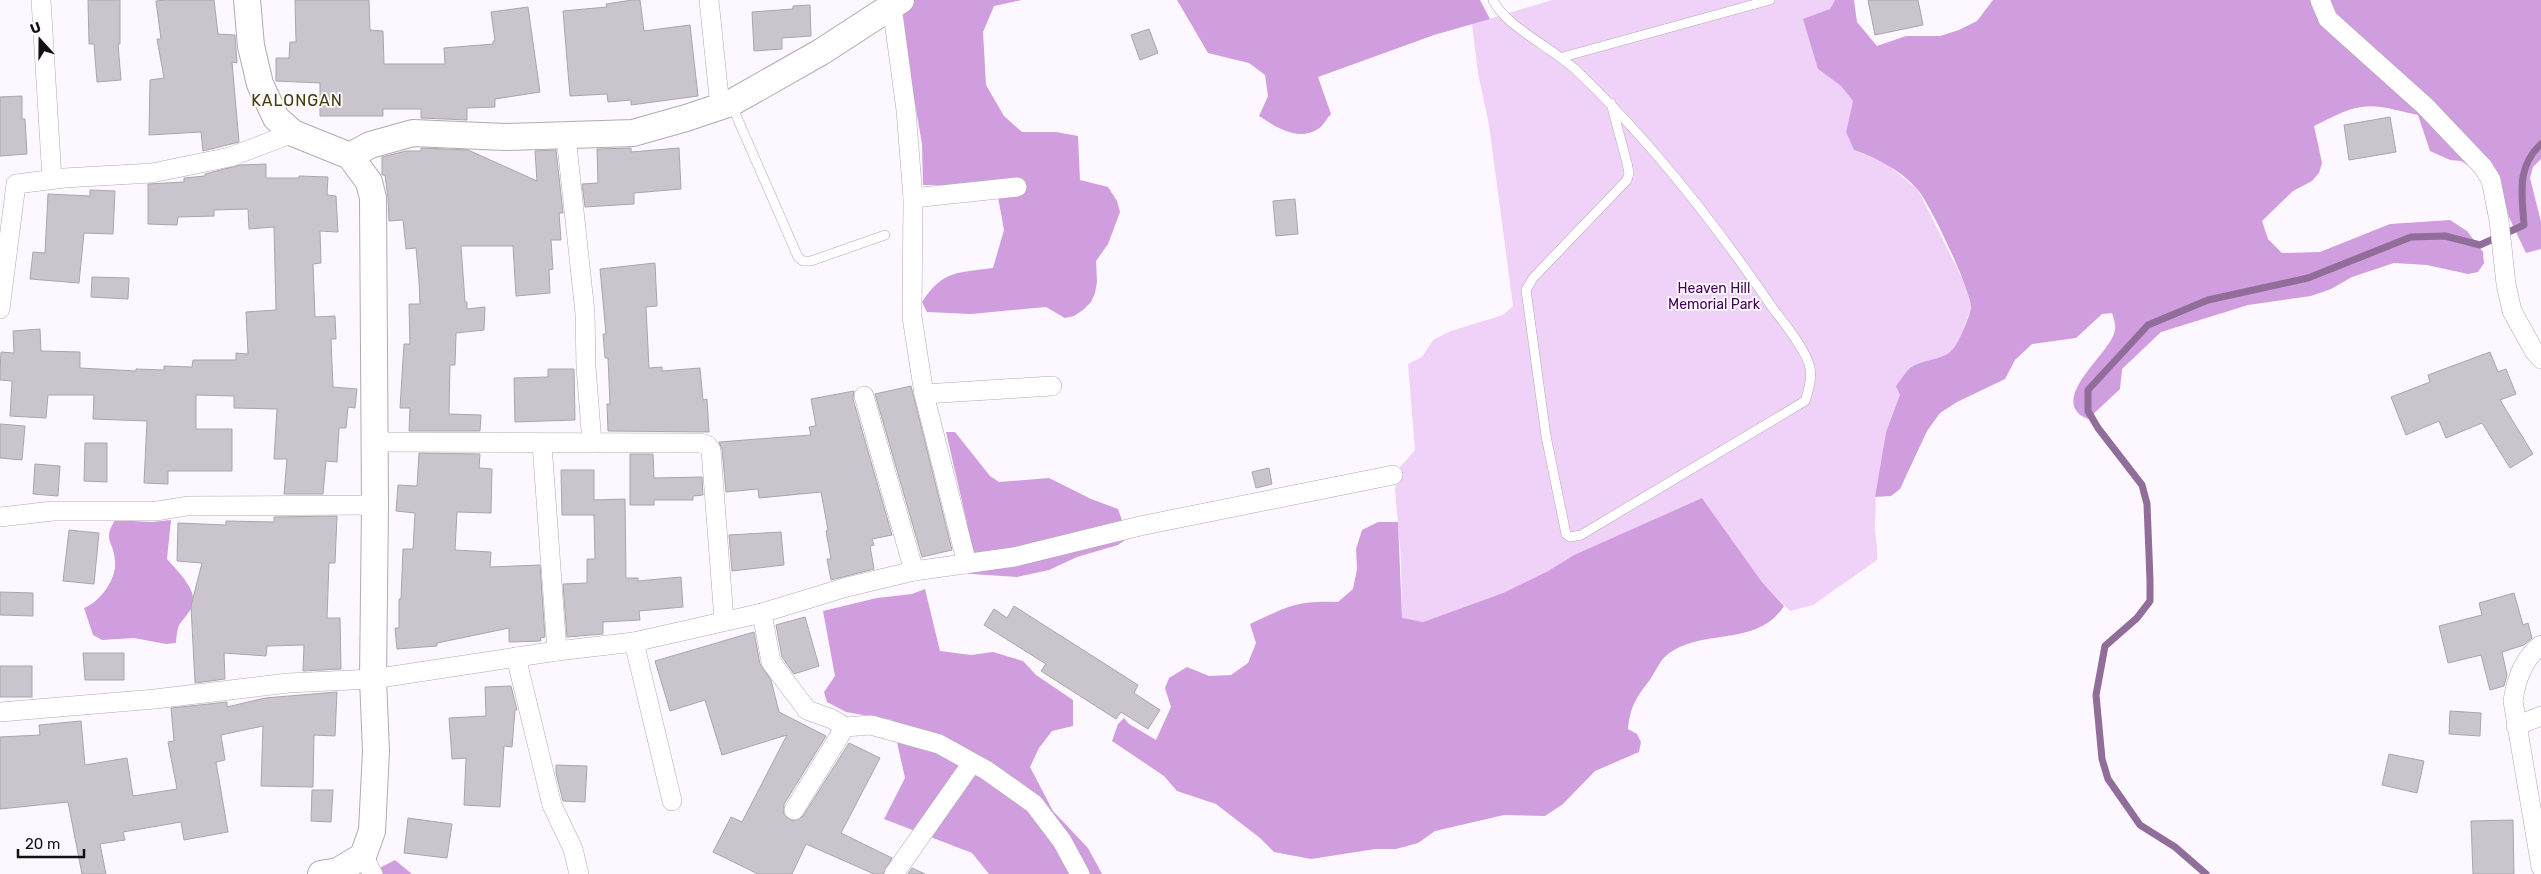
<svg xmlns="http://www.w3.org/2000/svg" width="2541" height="874" font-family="Rubik,sans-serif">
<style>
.green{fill:#f0d2f9}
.forest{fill:#d09edf}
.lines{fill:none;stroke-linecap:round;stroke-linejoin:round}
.stream{stroke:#916d9a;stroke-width:7}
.building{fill:#cac4cc;stroke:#aba5ad}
.lane-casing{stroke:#b0aab1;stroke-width:10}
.street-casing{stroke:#b0aab1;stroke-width:20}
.secondary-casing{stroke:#b0aab1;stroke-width:28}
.lane{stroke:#fff;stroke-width:9}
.street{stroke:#fff;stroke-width:19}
.secondary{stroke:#fff;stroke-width:26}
.labels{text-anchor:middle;stroke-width:4;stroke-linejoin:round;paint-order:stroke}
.park-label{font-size:14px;fill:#430052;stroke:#fdf7ff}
.quarter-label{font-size:16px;letter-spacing:1px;fill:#414000;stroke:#fdf7ff}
</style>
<rect width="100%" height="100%" fill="#fdf7ff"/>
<!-- green -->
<path class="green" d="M1552 0H1835L1830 9 1821 13 1818 69 1841 86 1853 101 1846 132 1854 150 1888 165 1918 190 1967 288 1971 308 1958 344 1951 352 1942 357 1912 366 1886 432 1875 497C1877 509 1874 519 1875 531 1876 541 1878 549 1877 560L1813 605 1790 611 1762 582 1702 498 1574 555 1548 571 1503 593 1423 622 1402 619 1401 558 1395 490 1400 467 1415 450 1408 364 1422 357 1433 340 1451 331 1503 315 1513 306 1489 125 1478 73 1472 24Z"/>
<!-- forest -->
<g class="forest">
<path d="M913 0H1022L994 6 983 32 986 85 1004 116 1022 132H1056L1078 136 1080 180 1108 187 1117 201 1120 212 1108 244 1096 261 1097 282 1095 293 1091 302 1083 310 1074 316 1065 318 1046 307 971 314 927 312 922 302C943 270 957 273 993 268L1004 230 996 186 923 185 922 144 903 34 879 24Z"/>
<path d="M1177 0H1480L1490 19 1434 35 1318 77 1331 114C1327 118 1323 126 1318 129 1298 142 1276 127 1259 116L1268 96 1265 75 1249 63 1208 53Z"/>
<path d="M1835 0H1854L1857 22 1877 46 1906 36H1940L1959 30 1977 21 1993 0H2541V159L2533 167 2530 178 2541 222V249L2526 253 2509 217 2500 186 2461 161 2450 160 2430 151 2418 115C2401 112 2380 104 2362 107 2345 109 2329 119 2314 126L2322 163 2319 173 2312 181 2293 191 2262 221 2268 239 2282 253 2320 252 2390 224 2450 220 2467 231 2483 252 2484 263 2478 272 2468 274 2427 265 2394 263 2352 277 2331 289 2311 296 2248 305 2161 332 2122 369 2120 389 2088 419C2047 402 2104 358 2113 336 2117 328 2115 322 2112 313L2102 314 2076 338 2032 344 2015 360 2005 379 1957 402 1940 413 1927 431 1900 489 1891 496 1875 497 1886 432 1900 395 1896 386C1901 380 1907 369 1913 366 1928 358 1946 361 1956 345 1960 339 1971 313 1971 307 1970 288 1930 204 1918 190 1902 171 1877 158 1854 150L1846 132 1853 101 1841 86 1818 69 1803 19 1830 9Z"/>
<path d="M946 432H955L990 476 999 482 1049 478 1091 499 1118 509 1128 538 1118 545 1077 557 1049 570 1017 577 957 573 955 548 967 523Z"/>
<path d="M1702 498 1762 582 1784 606C1757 648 1703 627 1667 655 1660 660 1655 673 1649 681 1636 698 1630 707 1628 729L1637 734 1641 742 1639 752 1595 771 1563 804 1545 816 1504 815 1435 831 1418 843 1396 849H1375L1311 859 1274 852 1260 838 1216 804 1177 791 1164 776 1112 741 1118 724 1124 718 1129 724 1156 740 1171 707 1165 688 1169 678 1187 667 1209 676 1231 675 1248 663 1256 643 1250 624C1287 607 1296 600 1338 602L1353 589 1357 569 1356 549 1362 530 1378 522H1398L1402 618 1423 622 1503 593 1548 571 1574 555Z"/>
<path d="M115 520 151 522 171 520 167 559C177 571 201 592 191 609 179 627 178 620 176 643L166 644 134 638 102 640 93 635 84 608C100 602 117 579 115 561 114 541 102 541 115 520Z"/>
<path d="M925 589 940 651 971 655 993 652 1023 661 1036 675 1073 700V726L1052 731 1039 748 1030 767 1053 811 1088 848 1102 874H989L972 853 884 819 905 778 892 720 846 712 827 702 824 692 835 676 823 611 877 598 912 594Z"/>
<path d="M395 860 412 874H368Z"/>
</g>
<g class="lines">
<!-- stream -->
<path class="stream" d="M2206 874 2175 847 2140 825 2108 779 2102 759 2096 695 2105 646 2137 618 2150 601V580L2147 504 2142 485 2098 428 2088 411V390L2148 325 2208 300 2308 278 2411 237 2445 236 2480 245 2524 225C2522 194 2516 167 2541 144"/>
</g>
<!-- building -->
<g class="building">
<path d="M88 0H120V44H118L121 80 97 82 94 44H89Z"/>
<path d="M166 0H214L218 34 235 35 237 63 232 62 239 142 203 151 201 132 149 135 150 80 164 78 157 39H161L156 1Z"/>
<path d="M295 0H369L370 30 383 31 384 64H445L444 48 493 44V41H495L491 12 528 7 540 92 495 99V107L467 108V120L421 118V109H383V116H320V83L276 81V58H289L290 42H296Z"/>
<path d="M632 0H640L644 31 690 25 698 96 631 105V100L608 102 607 94 570 96 563 11 607 7 606 4Z"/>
<path d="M1868 0H1918L1923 25 1875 35Z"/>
<path d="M810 5 811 36 782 38V49L754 51 752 12 793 9V6Z"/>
<path d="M1149 29 1158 53 1140 60 1131 35Z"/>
<path d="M22 96V119H25L27 154 0 156V97Z"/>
<path d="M2390 117 2396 152 2349 160 2344 125Z"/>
<path d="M421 148 468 150 537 181 535 151 556 150 563 213H559L561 240H551L553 269 549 270 550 293 516 296 513 246H461L465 302H467V309L485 307 484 330 456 333 455 365H450L449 414 481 415 480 431H409L410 408H400L404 344H410L409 304H420L419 281 416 248 406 249 403 220 389 221 388 198 385 175H382V157L406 151H421Z"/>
<path d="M631 148V152L679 148 681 189 634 193V204L585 207 582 184 598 183 597 149Z"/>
<path d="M266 164V178H299V176L328 177 327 195 336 196 338 232 320 231 321 263 313 264 315 317 335 316 336 339H331L333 387 357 389 355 408 348 407 346 428H339L337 462 326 461 323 494H284L287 459H274L277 409 234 408V396L196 395V429H232V471H168V484L144 483 147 421 93 419 94 395H48L46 418 10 416 12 381 0 380V372L1 352 14 353 13 331 40 329 41 351 80 352V368L136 371V369L164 370V366L192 367 193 360H236V353L248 354 246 312 276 310 274 227 249 229 248 209 214 210V216L178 217 177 225 148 224V184L184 182V178L205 176V174L240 165Z"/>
<path d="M90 190 115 191 113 234 84 233 79 283 30 279 33 252 45 253 48 194 90 196Z"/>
<path d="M1295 199 1298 234 1276 236 1273 201Z"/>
<path d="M655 263 657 306 646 307 649 368 662 367V371L700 368 703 400 707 399 709 432 608 431 607 404H610L608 358H605L603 334H606L600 269Z"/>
<path d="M92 277 129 278 128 299 91 297Z"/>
<path d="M2490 352 2498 372 2506 369 2516 394 2500 400 2533 454 2510 468 2482 423 2446 438 2439 421 2406 435 2391 397 2430 382 2428 375Z"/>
<path d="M548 369H574L575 420 515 422 514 378 548 377Z"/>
<path d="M911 386 952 550 922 557 875 394Z"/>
<path d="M854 391 853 399 892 535 872 539 874 545 870 546 874 569 831 580 827 559H831L826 531 828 530 821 492 759 498 758 489 726 492 722 449 719 442 811 435 809 427 816 426 811 399Z"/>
<path d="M0 424 25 426 22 460 0 458Z"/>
<path d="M85 443H107V482L84 481Z"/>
<path d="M419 453 480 454 479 468 492 469 491 513 457 512 455 550 491 552 490 567 540 565 545 637 540 638 541 641 509 642V628L437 643V646L397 649 395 628H399V599H401L403 549H413L415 513 396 511 398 485 417 486Z"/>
<path d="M630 454H653L654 478 702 477 703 495 693 496V500H654V505H630Z"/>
<path d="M35 464 60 466 58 496 33 494Z"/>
<path d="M1269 468 1272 484 1256 488 1252 472Z"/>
<path d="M561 470H594V500L625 499 626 578H638V581L681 577 683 607 639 611 640 620 603 622V634L567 637 563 584 587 583V559H595L594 515H562Z"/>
<path d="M337 516 335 563H329L327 618H340L341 669 303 671 304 645 267 646 266 656 224 653 225 679 195 683 191 606 202 563 177 561 178 523 226 525V521L274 522V517Z"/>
<path d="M69 530 99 533 94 584 63 581Z"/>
<path d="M781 532 784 565 732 571 729 535Z"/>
<path d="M0 592 33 593V616L0 615Z"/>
<path d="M2514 593 2523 625 2528 623 2532 638 2524 645 2502 652 2507 675 2504 686 2490 690 2481 655 2448 663 2439 626 2482 615 2479 603Z"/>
<path d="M1014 606 1138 685 1134 693 1160 710 1148 729 1121 712 1116 719 1041 671 1046 664 984 625 994 609 1007 618Z"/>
<path d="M805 617 819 666 794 674 782 657 776 625Z"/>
<path d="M754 632 760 664 771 680 779 712 826 736 784 804V815L793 821 803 816 849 743 880 758 841 833 892 858 883 874H874L806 844 792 874H758L713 852 731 817 742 822 787 735 722 755 705 700 670 711 655 661Z"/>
<path d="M83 653H124V680H85Z"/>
<rect x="0" y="666" width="32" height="31"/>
<path d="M511 686 517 710H515L512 747 504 746 500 807 464 805 466 758 452 759 449 718 486 716 485 687Z"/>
<path d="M337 692 335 736 314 735 313 787 261 786 263 726 221 735 225 760 216 762 228 832 184 840 181 822 123 832 125 840 100 844 106 874H82L68 802 0 809V737L40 735 39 725 81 721 85 765 127 758 133 796 177 789 168 742 174 741 171 708 227 702V707L265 698Z"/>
<path d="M2450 711 2481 713 2480 736 2449 734Z"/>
<path d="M2389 754 2424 761 2417 793 2382 785Z"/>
<path d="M556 765 587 766 585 802 563 801 556 773Z"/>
<path d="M312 790H333L331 822 311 821Z"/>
<path d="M408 818 452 824 447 858 404 853Z"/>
<path d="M2513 820 2514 874H2473L2471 821Z"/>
<path d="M912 868 925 874H908Z"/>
</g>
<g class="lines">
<defs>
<g id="lane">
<path d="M1493 0C1506 27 1553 48 1576 70 1650 140 1717 226 1774 310 1785 324 1807 351 1810 368 1812 379 1809 390 1805 401L1581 535 1570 537 1566 534 1546 436 1526 290 1533 278 1627 180 1629 173 1627 163 1611 103"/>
<path d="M1563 57 1770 0"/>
<path d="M732 106 798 257 803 261H811L885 235"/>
</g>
<g id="street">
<path d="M41 0 52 179"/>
<path d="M709 0 720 107"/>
<path d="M2320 0 2328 19 2425 106 2483 167 2491 180 2499 220 2506 284 2512 311 2534 351 2541 359"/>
<path d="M892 6 906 110 913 198 912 317 924 394 967 564"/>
<path d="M566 136 585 313 586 367 592 443"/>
<path d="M913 198 1017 187"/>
<path d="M0 309 16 184 64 178 152 173 230 157 293 133"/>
<path d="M924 394 1052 386"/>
<path d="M864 396 914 571"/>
<path d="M375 442 700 443 707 445 711 450 724 620"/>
<path d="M542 444 557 651"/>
<path d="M0 517 53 511H157L187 506 375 505"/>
<path d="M762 613 771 662 807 710 832 719 845 727 871 725 939 744 986 770 1034 804 1062 841 1080 874"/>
<path d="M634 642 672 801"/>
<path d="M2541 645C2523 659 2516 679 2513 701L2541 867"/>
<path d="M516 657 552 805 573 849 579 874"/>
<path d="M0 712 155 699 288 683 373 679 557 651 634 642 762 613 847 587 914 571 1014 557 1140 526 1393 475"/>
<path d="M2516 726 2541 716"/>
<path d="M794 810 845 727"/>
<path d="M363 856 373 874"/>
<path d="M894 874 972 763"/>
</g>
<g id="secondary">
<path d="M247 0 251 46 260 84 276 118 293 133 350 156 369 182 373 198 375 505 373 679 376 751 372 831 363 856 338 871 321 874"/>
<path d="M350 156 370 145 413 133 505 137 633 133 686 118 731 103 821 52 901 0"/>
</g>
</defs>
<!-- lane casing -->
<use href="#lane" class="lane-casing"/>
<!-- street casing -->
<use href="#street" class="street-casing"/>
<!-- secondary casing -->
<use href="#secondary" class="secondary-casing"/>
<!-- lane -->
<use href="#lane" class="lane"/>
<!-- street -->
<use href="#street" class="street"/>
<!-- secondary -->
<use href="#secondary" class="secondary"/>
</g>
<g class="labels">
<!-- park labels -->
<g class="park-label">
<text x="1714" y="293">Heaven Hill<tspan x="1714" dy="16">Memorial Park</tspan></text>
</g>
<!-- quarter labels -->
<g class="quarter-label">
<text x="297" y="106">KALONGAN</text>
</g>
</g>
<!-- north arrow -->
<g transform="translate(40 40) rotate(339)" stroke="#fdf7ff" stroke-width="4" paint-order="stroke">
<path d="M0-4L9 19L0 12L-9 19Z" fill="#121012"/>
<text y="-8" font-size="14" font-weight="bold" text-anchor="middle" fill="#121012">U</text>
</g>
<!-- scale -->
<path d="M18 849v8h66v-8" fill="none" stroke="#121012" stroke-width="2.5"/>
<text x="25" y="849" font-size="15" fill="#121012" stroke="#fdf7ff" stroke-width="4" paint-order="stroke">20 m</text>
</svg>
